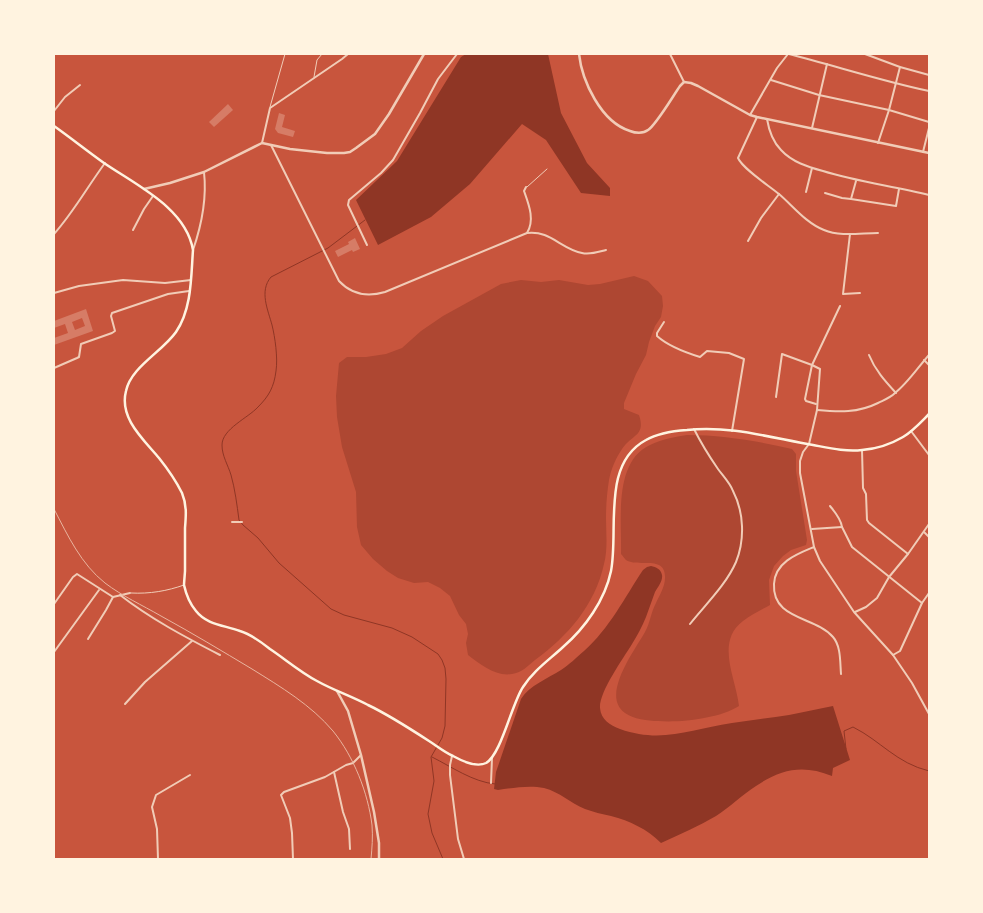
<svg xmlns="http://www.w3.org/2000/svg" width="983" height="913" font-family="'DejaVu Sans',sans-serif">
<style>
.green{fill:#ae4732}
.water{fill:#8f3625}
.lines{fill:none;stroke-linecap:round;stroke-linejoin:round}
.stream{stroke:#8f3625;stroke-width:1}
.building{fill:#d67c66;fill-rule:evenodd}
.service{stroke:#f1ccb7;stroke-width:1}
.minor{stroke:#f1ccb7;stroke-width:2}
.tertiary{stroke:#f1ccb7;stroke-width:2.5}
.secondary{stroke:#fff3e0;stroke-width:2.5}
.rail{stroke:#e9b49f;stroke-width:1}
</style>
<rect width="100%" height="100%" fill="#c8553d"/>
<!-- green -->
<g class="green">
<path d="M634 276 648 281 662 296 663 306 661 317 655 326 649 342 646 355 636 374 624 403V409L639 415C646 436 632 434 622 449 616 458 611 469 609 480 607 493 606 505 606 518 606 533 608 548 604 564 595 605 568 636 535 660 528 666 521 673 512 674 496 677 480 664 468 655L466 643 468 634 466 624 459 615 450 596 440 588 428 582 414 583 398 578 387 571 373 559 361 545 357 527 356 492 342 447 337 417 336 396 339 363 347 357H366L386 354 402 348 421 331 443 316 501 284 521 280 541 282 559 280 588 285 600 284Z"/>
<path d="M687 435C723 435 757 441 792 449L796 454V471L807 540 806 545 791 550 783 556 774 566 769 580 770 605C761 610 751 615 743 621 715 642 736 678 739 706 721 718 680 723 658 721 648 721 633 719 625 713 600 696 635 650 645 632 650 623 651 612 656 603 659 596 665 587 665 578 666 554 638 568 626 560 625 559 622 555 621 554 622 521 613 462 650 445 662 439 675 437 687 435Z"/>
</g>
<!-- water -->
<g class="water">
<path d="M466 54H548L561 113 587 163 610 188V196L581 193 546 140 522 124 470 184 431 217 378 245 356 200 397 161 461 57Z"/>
<path d="M651 566C656 567 661 569 662 575 663 581 658 587 655 592 652 600 649 609 646 617 642 627 637 636 632 644 623 659 599 692 600 708 601 720 610 725 620 729 662 744 691 729 732 723 751 720 770 718 789 715 804 712 818 709 833 706L850 760 833 768 832 776C803 764 781 769 756 786 742 795 730 807 716 816 699 826 680 834 661 843 647 829 630 821 611 816 602 814 593 812 585 809 570 803 560 792 544 788 529 785 513 788 498 790L494 789 496 772 521 699C530 685 547 679 561 670 569 665 577 657 584 651 609 629 625 597 643 570L647 567Z"/>
</g>
<g class="lines">
<!-- stream -->
<g class="stream">
<path d="M365 220 328 248 271 277C259 291 268 310 272 325 275 337 278 358 276 371 274 387 269 396 258 407 248 418 222 429 222 445 222 456 228 465 231 475 235 489 237 505 239 520L243 525 258 538 279 563 331 609 344 615 392 628 412 637 438 654 442 660 445 668 446 679 445 726 442 738 431 757 434 781 428 814 432 833 443 859"/>
<path d="M846 749 844 731 853 727C881 741 896 763 929 771"/>
<path d="M432 757C452 767 473 782 495 784"/>
</g>
</g>
<!-- building -->
<g class="building">
<path d="M228 104 233 110 214 127 209 122Z"/>
<path d="M279 113 285 115 282 127 295 131 293 137 278 133 275 129Z"/>
<path d="M355 238 360 249 353 252 352 250 338 257 335 251 349 244 348 242Z"/>
<path d="M86 309 93 331 54 345V338L68 333 65 324 54 328V321ZM82 318 85 326 75 330 72 322Z"/>
</g>
<g class="lines">
<!-- service -->
<g class="service">
<path d="M314 77 317 60 322 54"/>
<path d="M270 107 285 54"/>
<path d="M527 187 547 169"/>
<path d="M131 593C150 594 167 591 184 585"/>
</g>
<!-- minor -->
<g class="minor">
<path d="M670 54 684 82"/>
<path d="M789 54C836 66 882 81 929 91"/>
<path d="M865 54 900 67 929 75"/>
<path d="M771 80 819 95 889 110 929 122"/>
<path d="M54 111 65 97 80 85"/>
<path d="M750 115 777 68 788 54"/>
<path d="M757 117 738 158C743 169 768 185 779 194 793 206 806 223 824 230 840 237 861 233 878 233"/>
<path d="M767 119C769 131 773 142 781 150 792 162 808 167 823 171 858 182 894 186 929 195"/>
<path d="M812 128 827 64"/>
<path d="M262 143 270 108 342 59 348 54"/>
<path d="M878 143 889 110 900 67"/>
<path d="M271 145 339 281C352 295 368 297 385 292L527 233C550 230 561 249 582 253 590 255 598 252 606 250"/>
<path d="M923 152 929 128"/>
<path d="M856 181 851 199 896 206 899 189"/>
<path d="M526 187 524 191C529 205 535 220 527 233"/>
<path d="M806 192 812 168"/>
<path d="M825 193 842 198 851 199"/>
<path d="M133 230 144 209 153 196"/>
<path d="M54 234C73 213 88 186 105 163"/>
<path d="M850 234 843 294 860 293"/>
<path d="M748 241 761 218 779 194"/>
<path d="M367 245 348 205 349 200 381 173 393 160 420 113 438 79 457 54"/>
<path d="M193 250C202 224 207 199 204 172"/>
<path d="M54 293 79 286 123 280 165 283 191 280"/>
<path d="M840 306 812 365 820 369 817 410 809 444 803 452 800 461V473L814 547 820 561 854 612 893 655 912 683 929 714"/>
<path d="M664 322 657 333V336C667 345 687 353 700 357L707 351 729 353 744 359 732 431"/>
<path d="M869 355C875 370 885 381 896 393"/>
<path d="M924 360 929 365"/>
<path d="M54 368 77 358 79 357 81 344 112 333 115 331 111 316 112 313 168 294 189 291"/>
<path d="M776 397 782 354 812 365 805 399 806 401 816 404"/>
<path d="M817 410C839 412 858 413 878 403 884 400 890 398 895 393 907 384 919 366 929 355"/>
<path d="M911 431 929 455"/>
<path d="M862 450 863 488 866 494 867 520 869 523 908 554"/>
<path d="M830 506C835 512 841 519 842 527L852 547 922 603"/>
<path d="M232 522H242"/>
<path d="M812 529 842 527"/>
<path d="M924 532 929 537"/>
<path d="M814 547C797 554 775 562 774 584 772 620 815 616 833 637 841 646 840 662 841 674"/>
<path d="M120 595C151 619 185 637 220 655"/>
<path d="M54 604 73 577 77 574 113 597 130 593"/>
<path d="M855 612 866 607 877 598 889 577 908 554 929 524"/>
<path d="M690 624C705 605 726 585 736 562 745 540 744 512 733 491 730 483 723 476 718 469 709 456 701 443 694 429"/>
<path d="M88 639 106 610 113 597"/>
<path d="M54 652 99 590"/>
<path d="M893 655 900 651 922 603 929 593"/>
<path d="M125 704 145 682 192 641"/>
<path d="M452 756 450 765V775L458 839 464 859"/>
<path d="M334 772 343 812 349 829 350 849"/>
<path d="M491 783 492 758"/>
<path d="M158 859 157 829 152 807 156 795 190 775"/>
<path d="M293 859 292 833 290 818 281 795 284 792 325 777 346 765 353 763 361 755"/>
</g>
<!-- tertiary -->
<g class="tertiary">
<path d="M579 54C582 81 601 122 630 131 635 133 643 134 648 130 656 125 673 96 680 86L684 82 691 83 698 86 750 115 757 117 929 153"/>
<path d="M144 189 170 183 204 172 262 143 290 149 327 153H344L350 152 356 148 375 134 389 114 424 54"/>
<path d="M337 691 348 711 361 755 374 812 379 843V859"/>
</g>
<!-- secondary -->
<path class="secondary" d="M54 126C71 138 87 151 104 163 136 185 186 208 193 250 191 276 192 309 176 332 162 352 131 367 126 391 119 418 143 439 159 458 167 468 176 481 182 493 187 505 186 516 185 528 185 542 185 557 185 571 185 572 184 583 184 585 186 594 190 604 196 611 207 625 224 625 240 631 251 634 261 642 270 649 285 659 300 672 317 681 333 690 351 696 368 705 389 715 409 728 429 741 437 746 444 752 453 756 462 761 476 768 486 763 501 755 512 703 523 687 533 671 549 660 563 647 585 628 605 600 611 571 619 530 601 464 646 440 658 433 673 431 687 430 729 425 772 438 813 445 829 448 846 452 862 450 876 449 891 444 903 437 913 431 921 422 929 414"/>
<!-- rail -->
<path class="rail" d="M54 509C68 536 81 564 105 583 122 596 142 605 161 616 192 633 222 651 252 669 281 687 311 705 333 731 354 757 368 793 372 825 373 837 372 848 371 859"/>
</g>
<!-- border -->
<rect width="983" height="913" fill="none" stroke="#fff3e0" stroke-width="110"/>
</svg>
